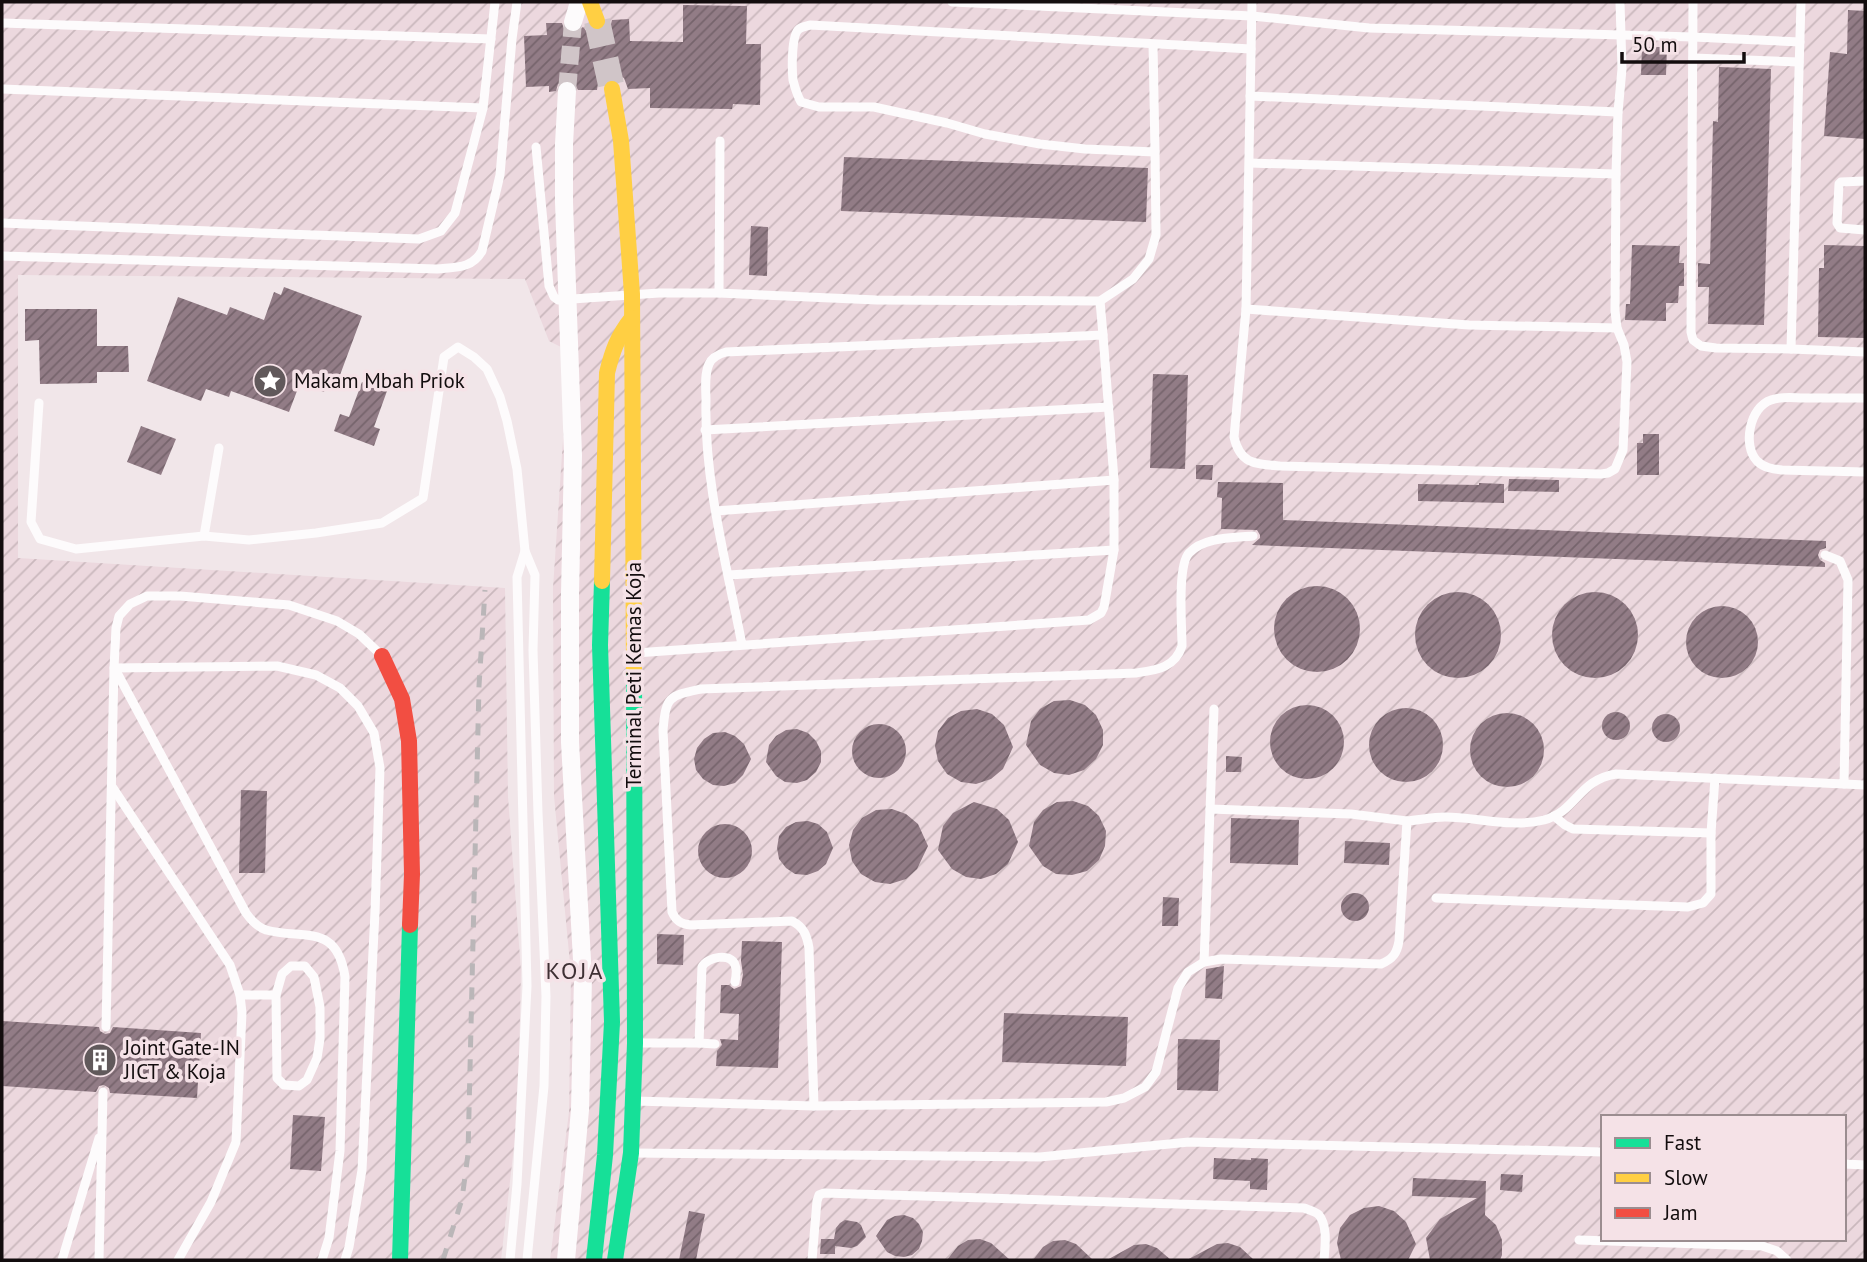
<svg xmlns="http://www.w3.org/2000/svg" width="1867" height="1262" font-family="'PT Sans',sans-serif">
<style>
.industrial{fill:url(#industrial-furrows);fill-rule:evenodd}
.building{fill:url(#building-hatch)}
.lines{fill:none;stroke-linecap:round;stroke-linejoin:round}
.street-tunnel{stroke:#d0c5c8;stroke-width:18;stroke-dasharray:18 9;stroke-linecap:butt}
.secondary-tunnel{stroke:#d0c5c8;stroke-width:26;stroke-dasharray:26 13;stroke-linecap:butt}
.lane{stroke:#fdfbfc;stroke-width:9}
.street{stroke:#fdfbfc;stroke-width:18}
.fast{stroke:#16e098;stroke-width:16}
.slow{stroke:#ffcf43;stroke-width:16}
.jam{stroke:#f24e42;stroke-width:16}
.rail{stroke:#bab6b8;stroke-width:5;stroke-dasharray:12 12;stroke-linecap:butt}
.labels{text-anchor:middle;stroke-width:7;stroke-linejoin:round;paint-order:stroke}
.poi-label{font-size:21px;fill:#130d0e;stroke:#f5e2e7;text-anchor:start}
.street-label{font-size:21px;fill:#130d0e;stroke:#f5e2e7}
.quarter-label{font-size:24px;letter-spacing:2px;fill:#3f3034;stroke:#f5e2e7}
</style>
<defs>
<pattern id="industrial-furrows" width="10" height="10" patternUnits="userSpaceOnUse" patternTransform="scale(1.75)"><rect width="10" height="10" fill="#ecd8de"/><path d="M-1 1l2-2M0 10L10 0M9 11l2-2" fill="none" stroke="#cab8bd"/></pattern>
<pattern id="building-hatch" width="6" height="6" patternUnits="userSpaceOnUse" patternTransform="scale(1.75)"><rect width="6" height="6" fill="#927c86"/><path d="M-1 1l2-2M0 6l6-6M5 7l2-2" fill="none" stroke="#76646c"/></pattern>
</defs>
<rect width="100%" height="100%" fill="#f1e6e9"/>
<!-- industrial -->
<path class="industrial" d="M2 2H1865V1260H550L569 1112 571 974 554 796 553 588 569 351 549 341 525 279 18 275V558L505 588 508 797 521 971 518 1111 501 1260H2ZM1603 1117H1844V1239H1603Z"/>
<!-- building -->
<g class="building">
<path d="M683 5 747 6 746 44H761L760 105 733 104 732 109 650 108V88L628 89 624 78 617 74 610 73 601 77 598 83 597 90H578L574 82 567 80 558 84 556 91 549 92V86L526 87 524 36 547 35 546 23H562L564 29 570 33H576L583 27 588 33 595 37 602 36 609 32 612 20 629 19 630 41 683 42Z"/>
<path d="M1848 10 1865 11V139L1824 136 1830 52 1847 54Z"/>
<path d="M1642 47H1667L1666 75H1641Z"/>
<path d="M1719 67 1771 69 1764 325 1708 324 1709 287H1698V263L1710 264 1713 121 1718 122Z"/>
<path d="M844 157 1148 168 1146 222 841 211Z"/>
<path d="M751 226 768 227 767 276 749 275Z"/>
<path d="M1632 245 1680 246 1679 263H1684V286H1679L1678 303H1666V321L1625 320 1626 304H1630Z"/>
<path d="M1824 245 1865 246V338L1818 337 1819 268H1824Z"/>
<path d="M284 287 362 316 337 383 328 379 324 392 300 383 289 412 231 391 229 397 206 389 201 401 147 381 178 297 227 315 230 307 264 320 274 292 281 295Z"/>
<path d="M25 309H97V346H128L129 372H97V383L40 384 39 340 25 341Z"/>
<path d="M1153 374 1188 375 1185 469 1150 468Z"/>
<path d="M362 382 387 391 374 427 380 429 374 446 334 431 340 414 349 417Z"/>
<path d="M141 426 176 439 161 475 127 462Z"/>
<path d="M1643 434H1659V475H1637V443H1643Z"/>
<path d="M1196 465H1213L1212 480 1196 479Z"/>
<path d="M1509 479 1559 480V492L1508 491Z"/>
<path d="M1218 482 1283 483V520L1826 541V548L1820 550 1818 555 1820 560 1825 563V567L1252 545 1260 538V535L1257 530 1221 529 1222 498 1217 497Z"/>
<path d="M1479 483 1504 484V503L1418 501V484L1479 485Z"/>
<circle cx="1317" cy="629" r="43"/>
<circle cx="1595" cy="635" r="43"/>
<circle cx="1458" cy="635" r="43"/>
<circle cx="1722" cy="642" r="36"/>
<path d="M1070 700 1085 705 1096 715 1103 730V745L1096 759 1084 770 1069 775 1054 773 1040 765 1026 745 1031 721 1040 709 1054 701Z"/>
<circle cx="1307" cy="742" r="37"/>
<circle cx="1406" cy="745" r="37"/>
<path d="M977 709 992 714 1004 725 1013 747 1003 769 991 779 976 784 961 782 947 774 938 761 935 746 938 731 948 718 961 711Z"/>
<circle cx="1616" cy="726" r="14"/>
<circle cx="1507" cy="750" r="37"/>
<circle cx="1666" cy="728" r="14"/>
<circle cx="879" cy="751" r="27"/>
<path d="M797 729 808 733 816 741 821 751V762L816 772 807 780 797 783 785 782 776 776 766 762 769 745 776 736 786 730Z"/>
<path d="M725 732 735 736 744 744 751 759 743 775 735 783 724 786 713 785 703 779 696 770 694 759 697 748 704 739 713 733Z"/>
<path d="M1226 756 1242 757 1241 772H1226Z"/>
<path d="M241 790 267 791 265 873H239Z"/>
<path d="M1073 801 1088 806 1099 816 1106 831 1105 846 1099 860 1087 871 1072 875 1056 874 1043 866 1029 846 1034 822 1043 810 1057 802Z"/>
<path d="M974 802 997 809 1009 820 1018 842 1008 864 996 874 981 879 966 877 952 869 938 850 943 826 953 813Z"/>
<path d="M892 809 906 814 918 824 928 846 917 869 906 879 890 884 875 882 861 874 852 861 849 845 853 830 862 818 876 810Z"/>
<path d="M1231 818 1299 820 1298 865 1230 863Z"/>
<path d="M808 821 818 824 827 832 833 848 826 864 818 871 807 875 795 874 786 868 779 859 777 848 779 836 786 827 796 822Z"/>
<circle cx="725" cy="851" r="27"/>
<path d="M1345 841 1390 843 1389 865 1344 863Z"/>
<circle cx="1355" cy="907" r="14"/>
<path d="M1163 897 1179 898 1178 926H1162Z"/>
<path d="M657 934 684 935 683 965 657 964Z"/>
<path d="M742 941 782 942 778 1068 716 1066 717 1051 722 1045 720 1039 738 1040 739 1014 720 1013 721 985H729L734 989 741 986 743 974 741 961Z"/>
<path d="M1224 966 1222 999 1205 998 1206 969Z"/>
<path d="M1004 1013 1128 1017 1126 1066 1002 1062Z"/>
<path d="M2 1021 99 1027 100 1031 105 1034 110 1033 113 1027 201 1033 197 1098 110 1093 109 1088 104 1085 99 1086 96 1092 2 1086Z"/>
<path d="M1178 1039 1220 1040 1218 1091 1177 1090Z"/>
<path d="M293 1115 325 1117 321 1171 290 1169Z"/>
<path d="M1214 1158 1251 1160V1158L1268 1159 1267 1190 1250 1189V1181L1213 1179Z"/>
<path d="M1501 1174 1523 1175 1522 1192 1500 1190Z"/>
<path d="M1413 1178 1486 1181 1485 1215 1496 1225 1502 1240V1255L1500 1260H1430L1426 1238 1440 1219 1477 1198 1412 1196Z"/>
<path d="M1379 1206 1394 1211 1406 1222 1416 1244 1408 1260H1341L1337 1243 1340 1228 1350 1215 1364 1208Z"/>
<path d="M689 1211 705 1214 696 1260H679Z"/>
<path d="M904 1215 913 1218 919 1224 923 1232 922 1241 919 1249 912 1255 904 1257 895 1256 887 1252 876 1236 887 1220 895 1216Z"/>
<path d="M845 1220 857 1222 861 1225 866 1237 857 1246 851 1248 835 1246V1254H820L821 1239H834L836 1228 840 1223Z"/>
<path d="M980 1239 991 1243 1010 1260H947L958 1246 968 1240Z"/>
<path d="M1065 1240 1076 1244 1093 1260H1033L1043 1247 1053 1241Z"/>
<path d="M1228 1243 1240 1247 1254 1260H1187L1217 1244Z"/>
<path d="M1146 1244 1157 1248 1171 1260H1107L1134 1245Z"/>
</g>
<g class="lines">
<!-- street-tunnel -->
<path class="street-tunnel" d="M567 91 573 22"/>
<!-- secondary-tunnel -->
<path class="secondary-tunnel" d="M597 21 612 89"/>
<!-- lane -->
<g class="lane">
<path d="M952 2 1252 16 1369 28 1693 37 1800 42"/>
<path d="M1252 2 1246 309 1234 437C1240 464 1255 464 1280 466L1601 474 1608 473 1615 469 1623 450 1627 362 1624 345 1617 328 1615 311 1616 174 1618 112 1622 69 1620 2"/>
<path d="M1693 2 1691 332 1693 340 1701 346 1716 348 1791 349 1801 2"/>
<path d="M2 23 491 39"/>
<path d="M1153 44 1155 152 1085 149 1040 144 985 134 947 123 874 107H819L801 102C797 95 795 88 793 80 792 71 791 35 799 29 801 27 807 26 810 25L1251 49"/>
<path d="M1693 58 1799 62"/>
<path d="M2 89 483 108"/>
<path d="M1250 96 1618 112"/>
<path d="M536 147 549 286 554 297 558 300 659 293H719L877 300 1100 301 1133 279 1149 259 1156 235 1155 152"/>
<path d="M1250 163 1616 174"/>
<path d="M1865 181 1841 182 1839 184 1837 223 1840 228 1865 230"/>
<path d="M2 223 419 239 441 231 455 213 483 108 495 2"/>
<path d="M2 256 437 269C455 267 472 269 482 251L500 175 512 39 517 2"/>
<path d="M719 293 720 141"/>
<path d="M1100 301 1103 335"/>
<path d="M1246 309 1469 325 1617 328"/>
<path d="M1791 349 1865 352"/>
<path d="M1865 398C1845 398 1825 398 1804 398 1794 398 1781 396 1771 400 1750 407 1742 445 1757 461 1764 468 1773 469 1782 470L1865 472"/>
<path d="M39 403 31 522 40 539 76 549 204 536"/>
<path d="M705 430 1109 407"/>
<path d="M219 448 204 536 249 540 316 533 382 523 423 498 444 357 458 347 474 357 487 369 500 397 507 421 517 469 525 551 535 575 533 650 538 813 546 996 544 1086 527 1260"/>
<path d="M716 511 1114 480"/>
<path d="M729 575 1114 550"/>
<path d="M636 653 1089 620 1101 613 1104 607 1114 550V480L1103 335 726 352C719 354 712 357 709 364 704 375 706 390 706 401 704 483 727 565 742 645"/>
<path d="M114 668 277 666 316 675 340 688 358 706 374 733 380 768 375 912 362 1170 349 1247 345 1260"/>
<path d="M115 669 246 913C251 920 257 927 266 930 305 940 337 923 345 977L340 1151 329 1238 322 1260"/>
<path d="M1844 784 1865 785"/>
<path d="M113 788 230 965 240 995 242 1013 236 1142 211 1202 178 1260"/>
<path d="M1210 809 1351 814 1407 821"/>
<path d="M1554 816 1565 825 1573 829 1711 833 1715 778"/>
<path d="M1436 898 1688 907 1703 903 1711 894V833"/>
<path d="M1204 962 1214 709"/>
<path d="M291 966H305L314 977 320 1007V1039L317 1058 307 1080 299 1086 284 1085 277 1078 276 995 282 974Z"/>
<path d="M240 995H276"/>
<path d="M106 1027 114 668 116 628 119 616 130 604 147 596H180L289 605 337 621 359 634 378 652"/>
<path d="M637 1043H699L702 967C707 957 731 952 735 965 737 969 736 977 735 982"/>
<path d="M699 1043 715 1044"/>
<path d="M634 1101 814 1106 1106 1102 1124 1098 1145 1087 1156 1072 1178 988 1188 972 1204 962 1221 959 1381 964C1393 959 1397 953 1399 941L1407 821C1419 820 1433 817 1445 817 1477 817 1511 828 1544 820 1577 811 1578 780 1616 774L1844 784 1848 580 1840 561 1825 555"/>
<path d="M814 1106 809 948C807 936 804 927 792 921L691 925C681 924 676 921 672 912L663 730C666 696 669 696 701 689L1136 673C1156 670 1175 668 1182 646 1182 626 1177 566 1189 553 1204 537 1232 538 1253 536"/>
<path d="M632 1153 1040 1157 1189 1142 1603 1152"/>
<path d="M1844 1164 1865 1165"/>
<path d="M1579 1240 1762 1246 1777 1251 1787 1260"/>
<path d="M62 1260 99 1138"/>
<path d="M99 1260 103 1092"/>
<path d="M510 1260 517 1184 527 986 517 577 525 551"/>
<path d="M812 1260 817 1201 819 1195 824 1193 1304 1208C1309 1210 1315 1211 1319 1215 1328 1226 1325 1247 1324 1260"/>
</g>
<!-- street -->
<g class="street">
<path d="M573 22 579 2"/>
<path d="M566 1260 580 1110 583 978 570 742V594L573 455 564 202V144L567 91"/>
</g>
<!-- fast -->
<g class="fast">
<path d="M400 1260 410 925"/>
<path d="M594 1260 605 1155 612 1022 600 645 602 581"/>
<path d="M615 1260 631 1153 635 1043 634 671"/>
</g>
<!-- slow -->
<g class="slow">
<path d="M590 2 597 21"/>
<path d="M612 89 621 141 632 294 634 671"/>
<path d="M602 581 607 373C612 352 618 335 632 318"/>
</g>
<!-- jam -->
<path class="jam" d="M382 656 402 699 409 741 412 874 410 925"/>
<!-- rail -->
<path class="rail" d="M443 1260 462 1199 468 1154 479 686 485 590"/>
</g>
<!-- icons -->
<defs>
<symbol id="sight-disc" viewBox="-11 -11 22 22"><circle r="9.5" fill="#61595b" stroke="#f5e2e7"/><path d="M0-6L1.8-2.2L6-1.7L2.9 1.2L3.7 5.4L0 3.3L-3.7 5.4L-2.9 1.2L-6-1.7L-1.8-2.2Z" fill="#fff"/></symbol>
<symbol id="building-disc" viewBox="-11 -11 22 22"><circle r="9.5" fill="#61595b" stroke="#f5e2e7"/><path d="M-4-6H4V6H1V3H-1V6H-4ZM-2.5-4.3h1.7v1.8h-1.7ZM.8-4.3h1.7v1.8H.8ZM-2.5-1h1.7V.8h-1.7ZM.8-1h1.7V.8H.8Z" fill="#fff"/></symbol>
</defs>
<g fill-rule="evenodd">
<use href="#sight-disc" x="251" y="362" width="38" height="38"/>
<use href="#building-disc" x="81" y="1041" width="38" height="38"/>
</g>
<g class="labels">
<!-- poi labels -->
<g class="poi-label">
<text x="294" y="388">Makam Mbah Priok</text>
<text x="124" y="1055">Joint Gate-IN<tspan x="124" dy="24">JICT &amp; Koja</tspan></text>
</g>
<!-- street labels -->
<g class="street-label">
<text transform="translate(634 675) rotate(-90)" y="7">Terminal Peti Kemas Koja</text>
</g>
<!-- quarter labels -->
<g class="quarter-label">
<text x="575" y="979">KOJA</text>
</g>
</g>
<!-- border -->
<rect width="1867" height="1262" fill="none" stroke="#130d0e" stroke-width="7"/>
<!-- legend -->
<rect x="1601" y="1115" width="245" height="126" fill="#f5e2e7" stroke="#9b8d90" stroke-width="2"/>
<rect x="1615" y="1138" width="35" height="10" fill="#16e098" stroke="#9b8d90" stroke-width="2"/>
<text x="1664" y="1150" font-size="21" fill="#130d0e">Fast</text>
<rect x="1615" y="1173" width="35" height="10" fill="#ffcf43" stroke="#9b8d90" stroke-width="2"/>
<text x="1664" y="1185" font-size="21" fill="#130d0e">Slow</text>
<rect x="1615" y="1208" width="35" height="10" fill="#f24e42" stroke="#9b8d90" stroke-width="2"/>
<text x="1664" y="1220" font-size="21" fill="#130d0e">Jam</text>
<!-- scale -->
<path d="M1622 52v10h122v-10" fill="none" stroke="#130d0e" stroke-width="3.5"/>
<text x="1632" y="52" font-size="21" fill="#130d0e" stroke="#f5e2e7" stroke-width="5" paint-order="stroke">50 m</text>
</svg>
